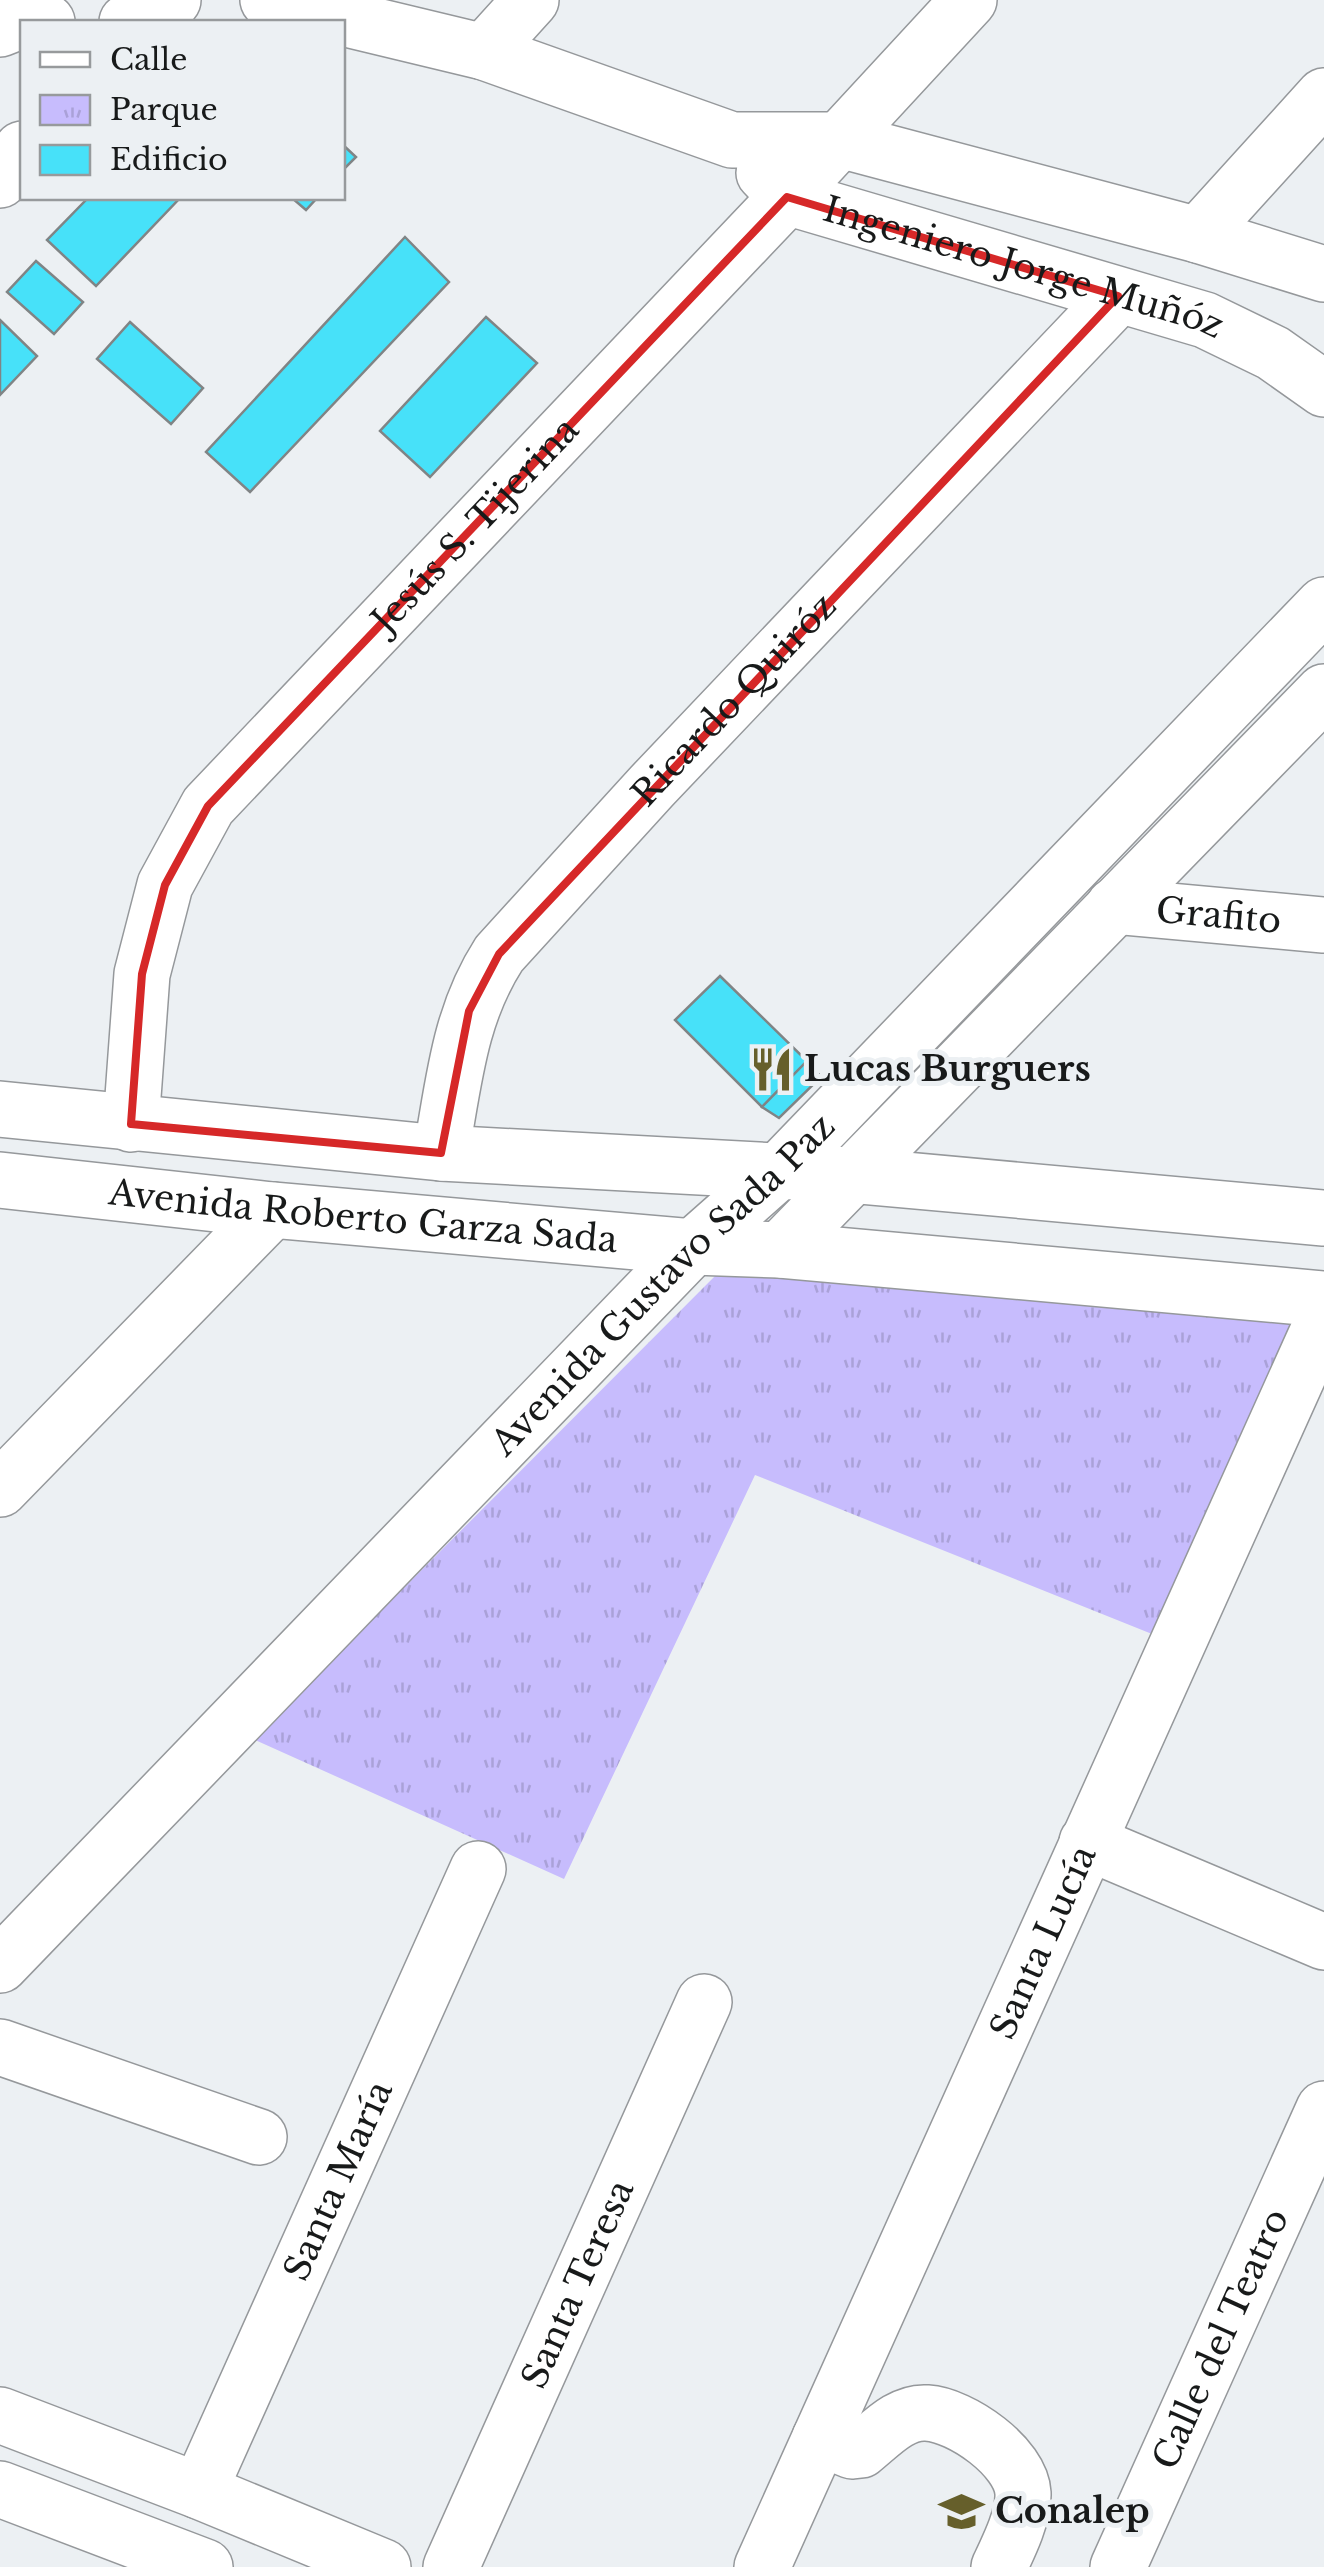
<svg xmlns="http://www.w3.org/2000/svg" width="1324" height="2567" font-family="'Libre Baskerville',serif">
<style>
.park{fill:url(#park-tufts)}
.building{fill:#47e1f9;stroke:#808485;stroke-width:2.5}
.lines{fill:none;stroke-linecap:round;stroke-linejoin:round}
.minor-casing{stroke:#95989b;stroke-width:58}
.minor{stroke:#fff;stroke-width:55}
.marked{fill:none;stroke:#d62828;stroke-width:8;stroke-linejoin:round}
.labels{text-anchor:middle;stroke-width:10;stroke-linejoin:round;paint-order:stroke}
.street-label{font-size:35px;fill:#181a1a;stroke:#ecf0f3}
.poi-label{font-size:35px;font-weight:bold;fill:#181a1a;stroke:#ecf0f3;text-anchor:start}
</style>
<defs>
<pattern id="park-tufts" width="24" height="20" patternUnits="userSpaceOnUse" patternTransform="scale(2.5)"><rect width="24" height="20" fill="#c7bcfd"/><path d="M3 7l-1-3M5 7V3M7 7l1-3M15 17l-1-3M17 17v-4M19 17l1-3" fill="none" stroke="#aaa1d8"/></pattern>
</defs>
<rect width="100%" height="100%" fill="#ecf0f3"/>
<!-- park -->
<path class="park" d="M730 1261 1292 1323 1152 1634 755 1475 564 1879 253 1739Z"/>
<!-- building -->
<g class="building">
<path d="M342 144 356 157 342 171Z"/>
<path d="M88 198H180L96 286 47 240Z"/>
<path d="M292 198H317L306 210Z"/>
<path d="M405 237 449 282 250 492 206 452Z"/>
<path d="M36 261 83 302 54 334 7 292Z"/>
<path d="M486 317 537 363 430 477 380 431Z"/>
<path d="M0 320 37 356 0 395Z"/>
<path d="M130 322 203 388 171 424 97 359Z"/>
<path d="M720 976 807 1061 762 1107 675 1020Z"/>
<path d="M807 1061 821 1077 779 1118 762 1107Z"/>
</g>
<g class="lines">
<defs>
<g id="minor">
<path d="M268 0 484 52 732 140H840L1198 235 1324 274"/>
<path d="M127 22 173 0"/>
<path d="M0 29 23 20 47 22"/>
<path d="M484 52 531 0"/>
<path id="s1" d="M764 173 787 197 1205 320 1273 353 1324 389"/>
<path d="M0 180 22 149"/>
<path d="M1198 235 1324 96"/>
<path id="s2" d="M1114 906 1324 925"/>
<path d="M0 1109 441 1153 850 1175 1324 1218"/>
<path id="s3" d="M131 1124 142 974 165 885 208 806 787 197 969 0"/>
<path id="s4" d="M441 1153C454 1082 459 1016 499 954L652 786 1118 296"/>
<path id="s5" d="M0 1180 272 1210 693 1247 780 1250 1324 1299"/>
<path d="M780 1250 1324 692"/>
<path d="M0 1489 272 1210"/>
<path d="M1087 1842 1324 1942"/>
<path id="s6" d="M0 1965 693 1247 779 1171 1324 605"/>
<path d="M0 2047 259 2137"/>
<path d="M0 2415 199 2491 383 2567"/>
<path d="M820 2438 852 2451 861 2450C879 2436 900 2411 927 2413 961 2415 1021 2457 1023 2493 1024 2516 1009 2546 999 2567"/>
<path d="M0 2489 205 2567"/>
<path id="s7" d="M199 2491 478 1869"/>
<path id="s8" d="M451 2567 704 2002"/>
<path id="s9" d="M762 2567 1324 1318"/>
<path id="s10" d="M1118 2567 1324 2109"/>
</g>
</defs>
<!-- minor casing -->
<use href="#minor" class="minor-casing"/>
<!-- minor -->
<use href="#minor" class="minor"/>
</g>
<!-- marked area -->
<path class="marked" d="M787 197 1118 296 499 954 469 1011 441 1153 131 1124 142 974 165 885 208 806Z"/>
<!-- icons -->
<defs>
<symbol id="restaurant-bare" viewBox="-9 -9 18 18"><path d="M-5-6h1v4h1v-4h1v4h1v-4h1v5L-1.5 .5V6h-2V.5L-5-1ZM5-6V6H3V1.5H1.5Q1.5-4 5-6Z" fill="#665f2b" stroke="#ecf0f3" stroke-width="2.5" paint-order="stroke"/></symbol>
<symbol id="school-bare" viewBox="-9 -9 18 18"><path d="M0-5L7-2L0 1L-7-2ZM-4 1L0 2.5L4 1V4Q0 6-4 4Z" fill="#665f2b" stroke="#ecf0f3" stroke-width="2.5" paint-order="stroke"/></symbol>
</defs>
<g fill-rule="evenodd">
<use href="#restaurant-bare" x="740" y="1038" width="63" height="63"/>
<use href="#school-bare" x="930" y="2480" width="63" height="63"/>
</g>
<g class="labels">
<!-- street labels -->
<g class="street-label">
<text dy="12" stroke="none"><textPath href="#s1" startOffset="280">Ingeniero Jorge Muñóz</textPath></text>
<text dy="12" stroke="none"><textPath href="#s3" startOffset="720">Jesús S. Tijerina</textPath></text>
<text dy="12" stroke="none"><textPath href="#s4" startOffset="555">Ricardo Quiróz</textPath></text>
<text dy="12" stroke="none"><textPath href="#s2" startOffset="105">Grafito</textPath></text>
<text dy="12" stroke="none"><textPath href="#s5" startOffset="365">Avenida Roberto Garza Sada</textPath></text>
<text dy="12" stroke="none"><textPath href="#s6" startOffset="950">Avenida Gustavo Sada Paz</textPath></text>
<text dy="12" stroke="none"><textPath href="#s9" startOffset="685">Santa Lucía</textPath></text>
<text dy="12" stroke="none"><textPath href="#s7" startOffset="340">Santa María</textPath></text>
<text dy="12" stroke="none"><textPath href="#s8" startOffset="310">Santa Teresa</textPath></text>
<text dy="12" stroke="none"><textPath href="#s10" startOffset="250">Calle del Teatro</textPath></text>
</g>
<!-- poi labels -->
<g class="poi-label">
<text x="804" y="1081">Lucas Burguers</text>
<text x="995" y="2523">Conalep</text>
</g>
</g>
<!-- legend -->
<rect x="20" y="20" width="325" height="180" fill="#ecf0f3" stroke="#979a9c" stroke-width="2.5"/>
<rect x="40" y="52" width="50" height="15" fill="#ffffff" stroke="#979a9c" stroke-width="2.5"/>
<text x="110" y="70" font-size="30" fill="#181a1a">Calle</text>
<rect x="40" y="95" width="50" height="30" fill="url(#park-tufts)" stroke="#979a9c" stroke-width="2.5"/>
<text x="110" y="120" font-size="30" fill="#181a1a">Parque</text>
<rect x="40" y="145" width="50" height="30" fill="#47e1f9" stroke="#979a9c" stroke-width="2.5"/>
<text x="110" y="170" font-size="30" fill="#181a1a">Edificio</text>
</svg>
